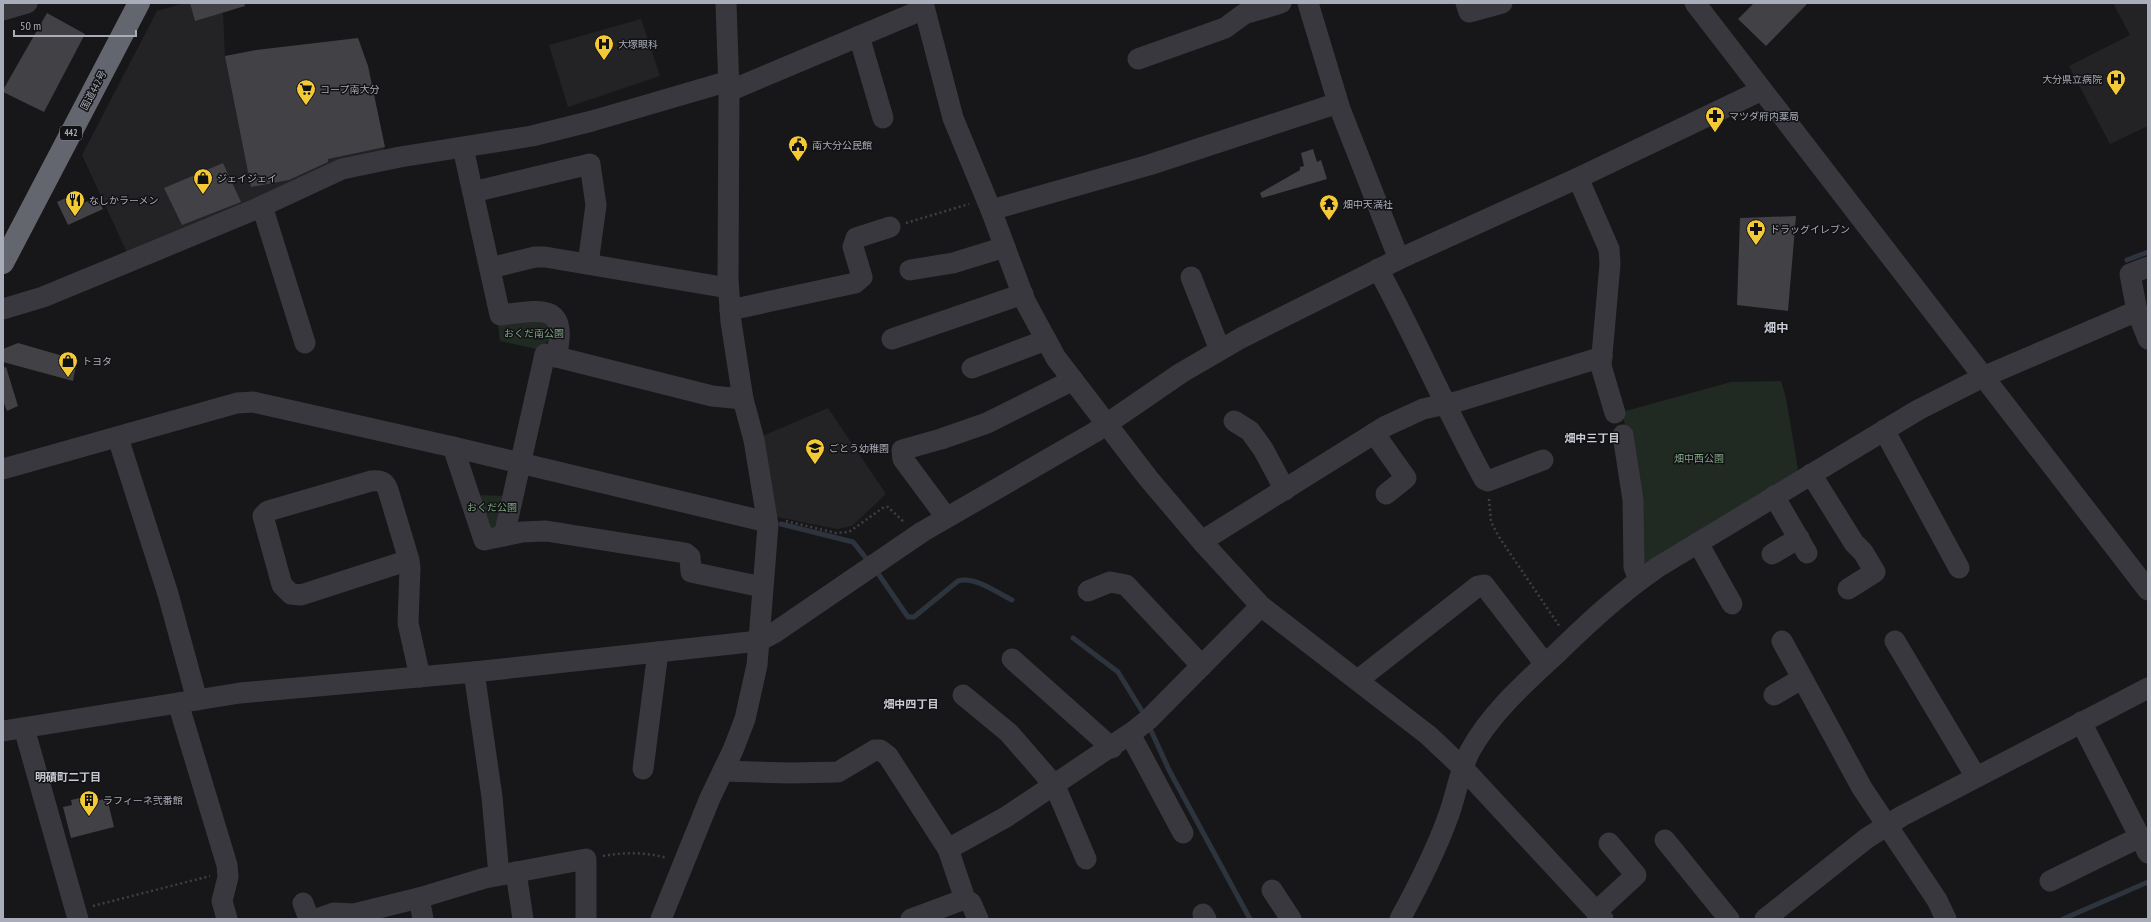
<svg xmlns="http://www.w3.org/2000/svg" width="2151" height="922" font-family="'PT Sans Narrow','Noto Sans JP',sans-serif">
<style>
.built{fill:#232326}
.green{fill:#212923}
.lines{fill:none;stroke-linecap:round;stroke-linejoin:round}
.stream{stroke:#2d343d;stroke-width:5}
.building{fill:#414146}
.path{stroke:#3e3f45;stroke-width:2.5;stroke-dasharray:2 3;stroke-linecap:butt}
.minor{stroke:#38383e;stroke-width:21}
.highway{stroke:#64666f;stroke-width:22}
.labels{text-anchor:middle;stroke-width:3;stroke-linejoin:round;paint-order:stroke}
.shield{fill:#121214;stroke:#7c7e88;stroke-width:1}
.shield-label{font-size:9px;font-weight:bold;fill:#a9acb9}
.poi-label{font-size:10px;fill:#a9acb9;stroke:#121214;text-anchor:start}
.street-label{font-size:10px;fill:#a9acb9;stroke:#121214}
.park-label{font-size:10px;fill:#80a486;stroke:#121214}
.neighbourhood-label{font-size:11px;font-weight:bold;fill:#caccd5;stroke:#121214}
.quarter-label{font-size:12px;font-weight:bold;fill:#caccd5;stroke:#121214}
</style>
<rect width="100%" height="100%" fill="#171719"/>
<!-- built -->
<g class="built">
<path d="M185 3H221L223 13 225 56 358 38 368 66 386 158 128 255 82 155 157 11Z"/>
<path d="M2113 3H2148V126L2110 144 2069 66 2130 35Z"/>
<path d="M641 19 660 76 568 107 549 45Z"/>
<path d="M828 408 886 494 852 526 837 529 772 516 760 437Z"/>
</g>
<!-- green -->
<g class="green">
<path d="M543 317 552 336 541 348 536 349 500 341 498 325Z"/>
<path d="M1781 381 1786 398 1798 469 1796 474 1644 564 1634 468 1622 412 1731 382Z"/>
<path d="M477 495 506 496 498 529 487 531Z"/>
</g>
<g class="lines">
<!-- stream -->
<g class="stream">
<path d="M2127 260 2148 252"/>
<path d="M781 524 853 542 870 563"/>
<path d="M875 569 908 617H914L958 581C975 576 996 592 1012 600"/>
<path d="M1073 638 1118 672 1145 716"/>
<path d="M1149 726 1169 770 1250 919"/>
<path d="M2063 919 2148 882"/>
</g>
</g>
<!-- building -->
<g class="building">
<path d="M190 3H244L245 6 195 21Z"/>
<path d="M1754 3H1808L1766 46 1738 19Z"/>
<path d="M47 13 85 34 44 112 3 92V90Z"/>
<path d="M358 38 368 66 385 147 328 159V162L289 180 251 187 225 56 256 50Z"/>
<path d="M1313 149 1317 162 1321 160 1327 179 1262 198 1260 193 1300 170V167L1304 166 1301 153Z"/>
<path d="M223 163 241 202 182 225 164 188Z"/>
<path d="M70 196 72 200 76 198 80 204 97 198 103 209 68 225 57 202Z"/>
<path d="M1796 216 1788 311 1737 305 1740 218Z"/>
<path d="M18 343 77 360 73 381 3 362V349Z"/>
<path d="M6 367 18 406 7 411 3 401V368Z"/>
<path d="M84 797V800L92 798 93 802 107 798 114 827 71 838 63 807 72 805 71 800Z"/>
</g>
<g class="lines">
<!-- path -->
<g class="path">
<path d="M906 223 969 204"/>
<path d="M1489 499 1491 522 1499 537 1560 627"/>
<path d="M786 521 836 533 849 532 884 507H888L905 523"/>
<path d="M603 856C624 852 646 852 667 858"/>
<path d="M93 906 210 876"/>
</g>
<!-- minor -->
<g class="minor">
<path d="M923 3 953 118 991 210 1025 301 1056 358 1148 478 1204 544 1261 606 1428 735 1463 768 1603 919"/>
<path d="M1308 3 1340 109 1399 259"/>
<path d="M1466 3 1469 12 1502 3"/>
<path d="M1695 3 2148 590"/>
<path d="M3 10 27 3"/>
<path d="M859 36 883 118"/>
<path d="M1138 59 1225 28 1244 14 1281 3"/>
<path d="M729 91 924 9"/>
<path d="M463 148 500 315C542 310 569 302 556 357"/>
<path d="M1578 178 1609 249 1610 264 1601 366 1615 413"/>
<path d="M473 192 590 164 596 205 588 264"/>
<path d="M262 206 305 343"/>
<path d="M991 210 1149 165 1338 103"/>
<path d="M2148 267 2130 274 2137 311 2148 339"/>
<path d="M490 268 535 257H545L728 288"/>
<path d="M1378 269C1416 338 1446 410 1484 479L1488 481 1543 460"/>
<path d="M910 270 953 263 1005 247"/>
<path d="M1191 277 1220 350"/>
<path d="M3 309 43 297 157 250 256 209 342 169 400 157 532 136 592 121 729 81"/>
<path d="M730 310 855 283 862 277 853 247 856 238 890 227"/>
<path d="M892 339 1023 294"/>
<path d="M972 368 1046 340"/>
<path d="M1234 421 1250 431 1263 449 1285 490"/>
<path d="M1884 430 1959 568"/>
<path d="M1374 433 1406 478 1386 494"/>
<path d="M1623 435 1633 500 1634 567 1639 580"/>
<path d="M118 438 168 594 197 700"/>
<path d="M453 447 484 540 522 532 546 531 685 553 690 557 691 572 762 587"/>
<path d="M3 469 237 403 253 402 453 447 767 522"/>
<path d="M1811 474 1854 543 1863 552 1875 572 1848 589"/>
<path d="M1774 496 1807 553"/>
<path d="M946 517 903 459 902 450 941 439 987 423 1073 380"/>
<path d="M504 536 545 354 712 396 743 399"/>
<path d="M1202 541 1386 426 1423 409 1456 402 1602 357"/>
<path d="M1698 543 1732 604"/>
<path d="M1772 554 1799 538"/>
<path d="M409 560 301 595 291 594 282 585 263 516 268 511 371 481C380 480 385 481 388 490L409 560 410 568 408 623 420 677"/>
<path d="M1088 591 1110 582 1126 585 1202 666"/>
<path d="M1782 641 1862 788 1937 900 1946 919"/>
<path d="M1895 641 1976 777"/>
<path d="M1012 659 1112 748"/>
<path d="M474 672 492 797 499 875"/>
<path d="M1358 680 1478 586 1484 585 1545 664"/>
<path d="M963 695 1009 733 1055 786 1086 859"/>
<path d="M1774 695 1801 679"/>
<path d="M178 703 227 865 228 877 222 901 227 919"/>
<path d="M2081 722 2148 853"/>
<path d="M24 728 78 919"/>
<path d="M3 731 240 693 474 672 759 641 774 633 922 532 1095 432 1181 373 1241 338 1399 259 1578 178 1762 90"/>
<path d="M1130 734 1183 833"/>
<path d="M643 769 658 652"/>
<path d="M723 771 790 773 838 772 875 750H880L888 756 948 849"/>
<path d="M1665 840 1729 919"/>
<path d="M516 872 523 919"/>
<path d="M2050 881 2140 837"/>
<path d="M1272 890 1291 919"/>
<path d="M419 898 423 919"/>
<path d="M965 899 948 849 1006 817 1134 731 1149 719 1261 606"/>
<path d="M303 903 309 919"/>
<path d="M1596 912 1636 875 1609 843"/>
<path d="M1203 914 1206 919"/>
<path d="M317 919 334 913 354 914 419 898 485 878 586 859V919"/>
<path d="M661 919 710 798 733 750 745 719 757 665 768 525 754 440 743 399 731 322 728 280 729 91 726 3"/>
<path d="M911 919 965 899 971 903 978 919"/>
<path d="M1400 919C1418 886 1435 853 1448 817 1456 796 1459 772 1470 751 1490 714 1524 684 1554 656 1587 624 1620 593 1658 567L1918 410 1983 377 2137 311"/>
<path d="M1765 919 1867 838 1902 816 2148 688"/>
</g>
<!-- highway -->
<path class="highway" d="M3 263 139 3"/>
</g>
<!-- icons -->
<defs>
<symbol id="hospital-pin" viewBox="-11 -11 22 30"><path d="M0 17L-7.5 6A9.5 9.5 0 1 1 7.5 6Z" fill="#f3c935" stroke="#121214"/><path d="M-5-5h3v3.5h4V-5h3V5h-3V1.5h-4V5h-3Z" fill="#111"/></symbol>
<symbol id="supermarket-pin" viewBox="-11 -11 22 30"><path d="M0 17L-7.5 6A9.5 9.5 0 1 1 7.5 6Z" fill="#f3c935" stroke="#121214"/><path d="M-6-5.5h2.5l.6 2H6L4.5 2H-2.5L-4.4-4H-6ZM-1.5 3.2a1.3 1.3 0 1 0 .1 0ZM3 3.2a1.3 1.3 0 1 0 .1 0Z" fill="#111"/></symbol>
<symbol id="pharmacy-pin" viewBox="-11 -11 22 30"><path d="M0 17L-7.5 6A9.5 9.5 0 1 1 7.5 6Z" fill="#f3c935" stroke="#121214"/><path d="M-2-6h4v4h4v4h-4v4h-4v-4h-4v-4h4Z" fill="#111"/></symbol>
<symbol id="civic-pin" viewBox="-11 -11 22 30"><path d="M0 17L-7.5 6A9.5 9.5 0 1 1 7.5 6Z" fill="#f3c935" stroke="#121214"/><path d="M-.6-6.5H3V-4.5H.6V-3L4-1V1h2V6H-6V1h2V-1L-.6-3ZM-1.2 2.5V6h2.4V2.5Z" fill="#111"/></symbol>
<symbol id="shop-pin" viewBox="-11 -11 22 30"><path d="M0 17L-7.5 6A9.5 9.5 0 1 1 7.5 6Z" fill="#f3c935" stroke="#121214"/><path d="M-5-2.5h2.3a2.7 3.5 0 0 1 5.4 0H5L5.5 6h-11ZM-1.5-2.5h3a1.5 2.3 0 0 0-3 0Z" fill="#111"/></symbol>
<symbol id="restaurant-pin" viewBox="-11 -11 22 30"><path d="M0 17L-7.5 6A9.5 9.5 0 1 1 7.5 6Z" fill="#f3c935" stroke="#121214"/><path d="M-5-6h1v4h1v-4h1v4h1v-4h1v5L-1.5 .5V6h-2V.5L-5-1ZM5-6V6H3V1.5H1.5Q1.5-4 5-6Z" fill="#111"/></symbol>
<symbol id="temple-pin" viewBox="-11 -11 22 30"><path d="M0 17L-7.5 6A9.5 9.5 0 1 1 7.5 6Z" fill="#f3c935" stroke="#121214"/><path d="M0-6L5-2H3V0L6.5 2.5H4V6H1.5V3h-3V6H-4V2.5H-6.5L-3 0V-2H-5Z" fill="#111"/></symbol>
<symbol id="school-pin" viewBox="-11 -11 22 30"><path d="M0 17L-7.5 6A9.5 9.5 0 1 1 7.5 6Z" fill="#f3c935" stroke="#121214"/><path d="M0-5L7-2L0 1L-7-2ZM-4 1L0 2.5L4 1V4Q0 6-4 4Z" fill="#111"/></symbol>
<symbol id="building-pin" viewBox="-11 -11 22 30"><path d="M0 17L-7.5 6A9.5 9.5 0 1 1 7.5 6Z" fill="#f3c935" stroke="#121214"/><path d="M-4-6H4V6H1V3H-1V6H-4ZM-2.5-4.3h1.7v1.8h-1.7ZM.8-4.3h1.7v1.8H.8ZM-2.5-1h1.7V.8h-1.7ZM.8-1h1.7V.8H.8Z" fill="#111"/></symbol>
</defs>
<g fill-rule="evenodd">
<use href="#hospital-pin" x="593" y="33" width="22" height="30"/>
<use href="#hospital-pin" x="2105" y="68" width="22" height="30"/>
<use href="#supermarket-pin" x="295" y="78" width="22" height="30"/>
<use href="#pharmacy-pin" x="1704" y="105" width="22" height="30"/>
<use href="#civic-pin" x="787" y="134" width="22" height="30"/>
<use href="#shop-pin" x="192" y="167" width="22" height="30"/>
<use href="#restaurant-pin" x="64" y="189" width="22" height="30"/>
<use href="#temple-pin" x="1318" y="193" width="22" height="30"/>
<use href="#pharmacy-pin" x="1745" y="218" width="22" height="30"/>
<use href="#shop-pin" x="57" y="350" width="22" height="30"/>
<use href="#school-pin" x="804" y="437" width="22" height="30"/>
<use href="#building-pin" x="78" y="789" width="22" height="30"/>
</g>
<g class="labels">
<!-- shield labels -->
<rect class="shield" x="60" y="126" width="22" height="14" rx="3"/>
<g class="shield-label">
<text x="71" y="136">442</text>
</g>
<!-- poi labels -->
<g class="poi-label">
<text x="618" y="48">大塚眼科</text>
<text x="2102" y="83" text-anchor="end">大分県立病院</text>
<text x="320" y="93">コープ南大分</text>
<text x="1729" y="120">マツダ府内薬局</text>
<text x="812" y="149">南大分公民館</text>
<text x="217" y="182">ジェイジェイ</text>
<text x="89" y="204">なしかラーメン</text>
<text x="1343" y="208">畑中天満社</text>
<text x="1770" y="233">ドラッグイレブン</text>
<text x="82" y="365">トヨタ</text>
<text x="829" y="452">ごとう幼稚園</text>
<text x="103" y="804">ラフィーネ弐番館</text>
</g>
<!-- street labels -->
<g class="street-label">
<text transform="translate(93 90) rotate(-62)" y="4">国道442号</text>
</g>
<!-- park labels -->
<g class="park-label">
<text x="534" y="337">おくだ南公園</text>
<text x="1699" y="462">畑中西公園</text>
<text x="492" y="511">おくだ公園</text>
</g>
<!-- neighbourhood labels -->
<g class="neighbourhood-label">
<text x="1592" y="442">畑中三丁目</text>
<text x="911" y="708">畑中四丁目</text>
<text x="68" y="781">明磧町二丁目</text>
</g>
<!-- quarter labels -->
<g class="quarter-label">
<text x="1776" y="332">畑中</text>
</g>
</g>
<!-- border -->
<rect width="2151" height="922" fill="none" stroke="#a9acb9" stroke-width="8"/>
<!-- scale -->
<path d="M14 30v6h122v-6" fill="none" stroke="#a9acb9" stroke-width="2"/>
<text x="20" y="30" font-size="12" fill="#a9acb9" stroke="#121214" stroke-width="3" paint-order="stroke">50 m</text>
</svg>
